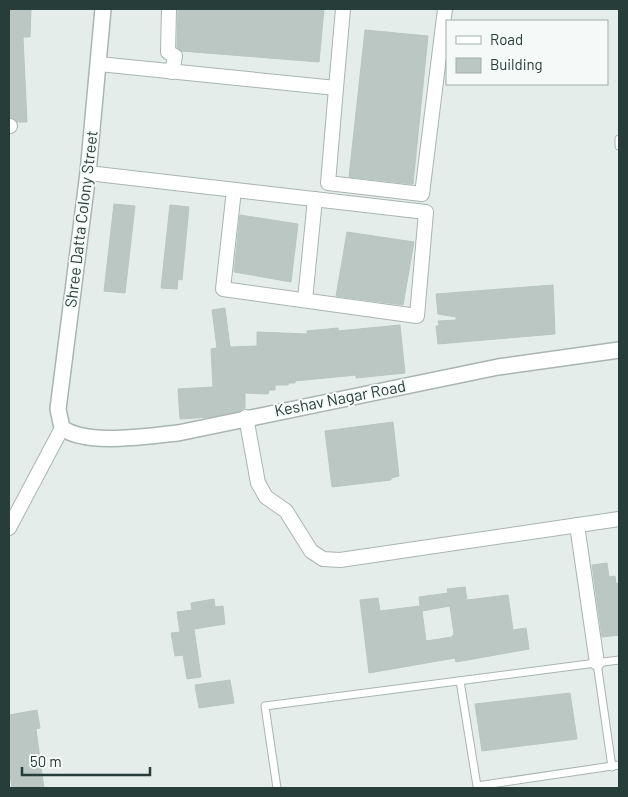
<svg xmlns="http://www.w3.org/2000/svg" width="628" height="797" font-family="Barlow,sans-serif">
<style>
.building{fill:#bac7c3;stroke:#b8c6c1;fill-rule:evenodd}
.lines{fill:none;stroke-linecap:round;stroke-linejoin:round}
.service-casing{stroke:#a8b5b1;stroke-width:9}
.minor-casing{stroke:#a8b5b1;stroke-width:16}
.tertiary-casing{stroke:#a8b5b1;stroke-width:18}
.service{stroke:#fff;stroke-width:7}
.minor{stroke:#fff;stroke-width:14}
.tertiary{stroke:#fff;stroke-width:15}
.labels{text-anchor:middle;stroke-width:4;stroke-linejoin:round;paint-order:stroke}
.street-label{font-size:16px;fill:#263d39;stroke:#f5f9f8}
</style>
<rect width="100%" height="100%" fill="#e5edea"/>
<!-- building -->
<g class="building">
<path d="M9 9H31L30 37H23L27 122H18L9 117Z"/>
<path d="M178 9H324L319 62 181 51 177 47Z"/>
<path d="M365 30 428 36 413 184 349 177Z"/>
<path d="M114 204 135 206 125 293 104 291Z"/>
<path d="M170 205 189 207 182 280 178 279 177 289 161 288Z"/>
<path d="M240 215 298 224 291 282 234 272Z"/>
<path d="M347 232 414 242 403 305 336 296Z"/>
<path d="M553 285 555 334 438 344 436 326H439L438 321 456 320V317L438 314 436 294Z"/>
<path d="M225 308 230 347 257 346V332L307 334V331L338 328V331L400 325 405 373 356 378V375L295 381V383H289L288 385H275V390H269L268 394 245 393V408L240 411 211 417 180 419 178 389 213 387 211 349 217 348 212 310Z"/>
<path d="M393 422 399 476 391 478V480L332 487 325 431Z"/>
<path d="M607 563 609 577 615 576 616 584 619 583V635L602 637 592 565Z"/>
<path d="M465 587 467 600 508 595 513 630 526 628 529 649 456 662 455 658 369 673 360 600 378 598 380 611 420 606 419 597 448 593 447 589ZM450 606 454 634 452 637 426 641 422 611Z"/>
<path d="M214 599 215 607 223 606 225 624 194 629 201 677 187 679 183 655 175 656 171 633 180 632 177 612 192 610 191 603Z"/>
<path d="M230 680 234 703 199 708 195 685Z"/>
<path d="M570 693 577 739 482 751 475 704Z"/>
<path d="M37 710 40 728 36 729 44 788H12L9 766V715Z"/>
</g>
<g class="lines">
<defs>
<g id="service">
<path d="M619 139V146"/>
<path d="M597 663 612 767"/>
<path d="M460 681 477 786 619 765"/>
<path d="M277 788 265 706 619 660"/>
</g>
<g id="minor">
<path d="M169 9 168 52 175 56 172 72"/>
<path d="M99 64 336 88 328 183 422 194 445 9"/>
<path d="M336 88 343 9"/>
<path d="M9 126H10"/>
<path d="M88 173 426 212 417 316 223 289 234 190"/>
<path d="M305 300 315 199"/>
<path d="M246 417 258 483 266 497 286 511 311 551 323 559 340 560 619 519"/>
<path d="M577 525 597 663"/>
<path d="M9 528 62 428"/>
</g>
<path id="tertiary" d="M103 9 88 173 58 409 62 428C88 446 146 436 178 433L498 367 619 350"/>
</defs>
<!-- service casing -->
<use href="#service" class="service-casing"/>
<!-- minor casing -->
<use href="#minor" class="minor-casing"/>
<!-- tertiary casing -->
<use href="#tertiary" class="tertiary-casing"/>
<!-- service -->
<use href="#service" class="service"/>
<!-- minor -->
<use href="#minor" class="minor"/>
<!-- tertiary -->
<use href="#tertiary" class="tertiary"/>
</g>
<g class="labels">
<!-- street labels -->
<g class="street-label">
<text transform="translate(81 219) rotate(-83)" y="6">Shree Datta Colony Street</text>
<text transform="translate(340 398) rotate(-11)" y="6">Keshav Nagar Road</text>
</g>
</g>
<!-- border -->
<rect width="628" height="797" fill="none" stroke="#263d39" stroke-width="20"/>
<!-- legend -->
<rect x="446" y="20" width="162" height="65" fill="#f5f9f8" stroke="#a2aeac"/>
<rect x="456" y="36" width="25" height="8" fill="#ffffff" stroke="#a2aeac"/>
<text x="490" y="45" font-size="15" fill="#263d39">Road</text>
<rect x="456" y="58" width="25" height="15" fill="#bac7c3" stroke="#a2aeac"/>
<text x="490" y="70" font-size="15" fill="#263d39">Building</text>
<!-- scale -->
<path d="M22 767v8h128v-8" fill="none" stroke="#263d39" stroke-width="2.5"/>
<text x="30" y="767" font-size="15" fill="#263d39" stroke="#f5f9f8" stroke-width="4" paint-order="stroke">50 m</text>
</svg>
